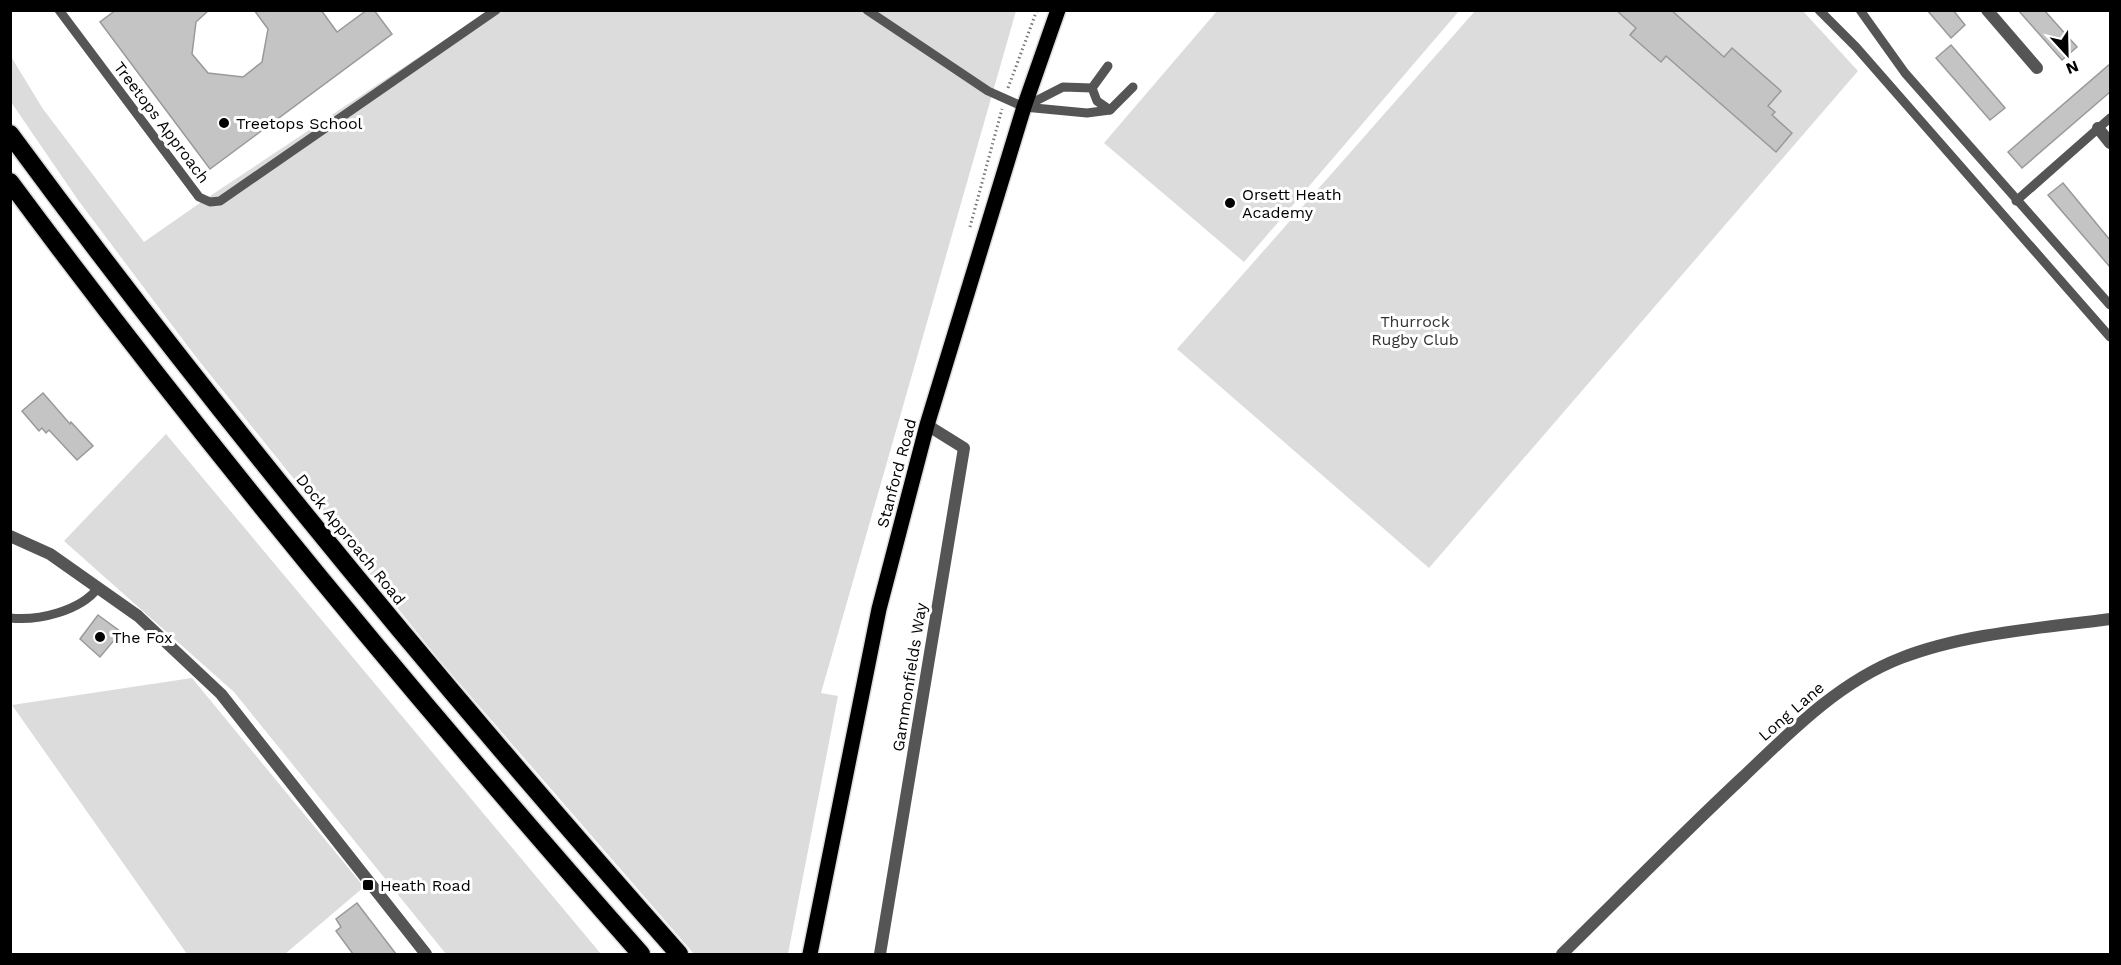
<svg xmlns="http://www.w3.org/2000/svg" width="2121" height="965" font-family="'Work Sans',sans-serif">
<style>
.green{fill:#dcdcdc}
.building{fill:#c4c4c4;stroke:#999;stroke-width:1.5}
.lines{fill:none;stroke-linecap:round;stroke-linejoin:round}
.primary-casing{stroke:#dbdbdb;stroke-width:18}
.highway-casing{stroke:#dbdbdb;stroke-width:21}
.path{stroke:#777;stroke-width:3;stroke-dasharray:1.5 3;stroke-linecap:butt}
.lane{stroke:#555;stroke-width:9}
.street{stroke:#555;stroke-width:12}
.primary{stroke:#000;stroke-width:15}
.highway{stroke:#000;stroke-width:18}
.poi-dot{fill:#000;stroke:#fff;stroke-width:2}
.labels{text-anchor:middle;stroke-width:6;stroke-linejoin:round;paint-order:stroke}
.street-label{font-size:16px;fill:#000;stroke:#fff}
.poi-label{font-size:16px;fill:#000;stroke:#fff;text-anchor:start}
.park-label{font-size:16px;fill:#333;stroke:#fff}
</style>
<rect width="100%" height="100%" fill="#fff"/>
<!-- green -->
<g class="green">
<path d="M488 11H1016L821 693 838 696 788 954H694L440 661 196 357 78 200 11 102 10 55 43 109 144 242 210 196Z"/>
<path d="M1217 11H1459L1244 262 1104 143Z"/>
<path d="M1475 11H1803L1858 71 1429 568 1177 349Z"/>
<path d="M166 434 601 954H446L234 692 64 541Z"/>
<path d="M192 678 364 887 285 954H187L12 705Z"/>
</g>
<!-- building -->
<g class="building">
<path d="M116 10H209L196 22 192 54 208 73 243 77 262 62 268 29 254 10H321L337 32 367 10H374L392 34 210 169 100 22Z"/>
<path d="M1616 10H1671L1724 57 1732 48 1781 91 1768 106 1775 112 1772 115 1792 133 1776 152 1666 56 1661 62 1630 35 1636 28Z"/>
<path d="M1927 10H1953L1965 25 1951 38Z"/>
<path d="M2018 10H2044L2077 47 2062 60Z"/>
<path d="M1951 45 2005 108 1990 120 1936 58Z"/>
<path d="M2110 64V92L2022 168 2008 152Z"/>
<path d="M2063 183 2110 240V267L2048 195Z"/>
<path d="M43 393 70 424 71 422 93 446 77 460 49 430 46 433 42 428 39 431 22 411Z"/>
<path d="M98 615 121 632 100 657 80 639Z"/>
<path d="M357 903 396 954H353L336 931 341 927 336 919Z"/>
</g>
<g class="lines">
<defs>
<path id="primary" d="M810 954 879 609 927 425 1024 107 1058 10"/>
<g id="highway">
<path d="M10 134C219 418 445 690 679 954"/>
<path d="M10 182C208 449 421 705 641 954"/>
</g>
</defs>
<!-- primary casing -->
<use href="#primary" class="primary-casing"/>
<!-- highway casing -->
<use href="#highway" class="highway-casing"/>
<!-- path -->
<g class="path">
<path d="M1008 88 1037 10"/>
<path d="M970 227 1002 109"/>
</g>
<!-- lane -->
<g class="lane">
<path d="M59 10 199 197 210 202 220 201 496 10"/>
<path d="M867 10 988 91 1024 107 1087 113 1110 110 1133 87"/>
<path d="M1819 10 1856 47 2110 337"/>
<path d="M1860 10 1905 73 2110 305"/>
<path d="M1092 88 1097 101 1110 110"/>
<path d="M1026 106 1063 87 1092 88 1108 66"/>
<path d="M2016 201 2110 118"/>
<path d="M10 618C39 621 80 611 98 588"/>
</g>
<!-- street -->
<g class="street">
<path d="M1987 10 2037 68"/>
<path d="M2098 128 2110 143"/>
<path d="M10 536 50 554 138 616 221 694 426 954"/>
<path d="M880 954 964 448 927 425"/>
<path d="M1562 954C1622 895 1681 835 1743 777 1791 731 1839 682 1901 658 1965 633 2043 628 2110 619"/>
</g>
<!-- primary -->
<use href="#primary" class="primary"/>
<!-- highway -->
<use href="#highway" class="highway"/>
</g>
<!-- markers -->
<g class="poi-dot">
<circle cx="224" cy="123" r="6"/>
<circle cx="1230" cy="203" r="6"/>
<circle cx="100" cy="637" r="6"/>
<rect x="362" y="879" width="12" height="12" rx="3"/>
</g>
<g class="labels">
<!-- street labels -->
<g class="street-label">
<text transform="translate(162 122) rotate(53)" y="6">Treetops Approach</text>
<text transform="translate(896 473) rotate(-75)" y="6">Stanford Road</text>
<text transform="translate(351 539) rotate(51)" y="6">Dock Approach Road</text>
<text transform="translate(909 677) rotate(-81)" y="6">Gammonfields Way</text>
<text transform="translate(1791 711) rotate(-41)" y="6">Long Lane</text>
</g>
<!-- poi labels -->
<g class="poi-label">
<text x="236" y="129">Treetops School</text>
<text x="1242" y="200">Orsett Heath<tspan x="1242" dy="18">Academy</tspan></text>
<text x="112" y="643">The Fox</text>
<text x="380" y="891">Heath Road</text>
</g>
<!-- park labels -->
<g class="park-label">
<text x="1415" y="327">Thurrock<tspan x="1415" dy="18">Rugby Club</tspan></text>
</g>
</g>
<!-- border -->
<rect width="2121" height="965" fill="none" stroke="#000000" stroke-width="24"/>
<!-- north arrow -->
<g transform="translate(2067 54) rotate(158)" stroke="#ffffff" stroke-width="4.5" paint-order="stroke">
<path d="M0-4.5L10 22L0 15L-10 22Z" fill="#000000"/>
<text y="-9" font-size="16" font-weight="bold" text-anchor="middle" fill="#000000">N</text>
</g>
</svg>
